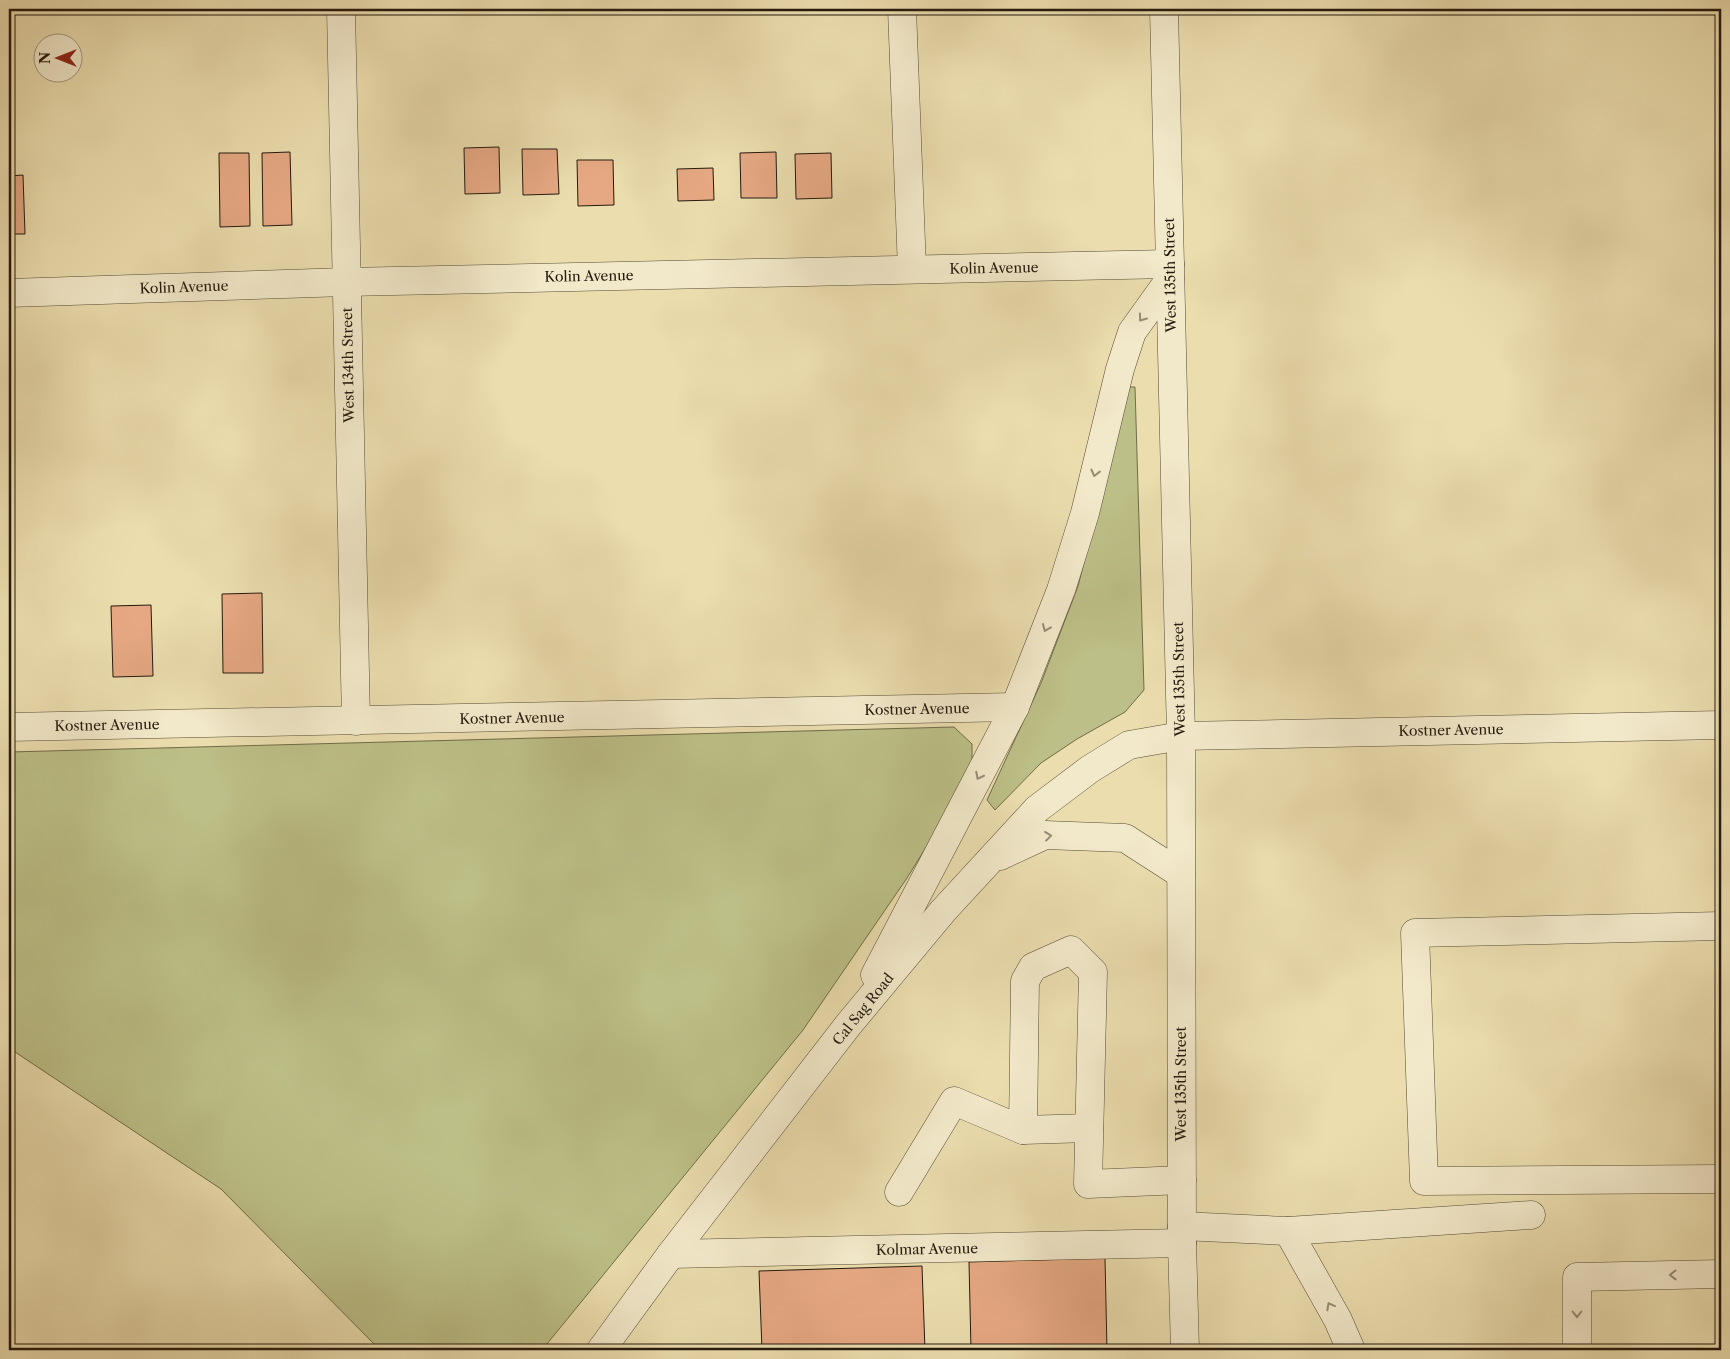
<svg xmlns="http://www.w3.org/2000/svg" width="1730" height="1359" font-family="'Libre Caslon Text',serif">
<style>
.green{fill:#bcbf87;stroke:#706c4a}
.building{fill:#e5a883;stroke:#251a0e}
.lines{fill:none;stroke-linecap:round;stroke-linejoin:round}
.minor-casing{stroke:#564b36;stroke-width:29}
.minor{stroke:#f2e9ca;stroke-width:28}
.oneway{stroke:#968c75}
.labels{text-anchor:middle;stroke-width:4;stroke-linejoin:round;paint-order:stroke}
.street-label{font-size:14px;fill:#251a0e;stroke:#f2e9ca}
</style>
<rect width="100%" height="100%" fill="#ebddae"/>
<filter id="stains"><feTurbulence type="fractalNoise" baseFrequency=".004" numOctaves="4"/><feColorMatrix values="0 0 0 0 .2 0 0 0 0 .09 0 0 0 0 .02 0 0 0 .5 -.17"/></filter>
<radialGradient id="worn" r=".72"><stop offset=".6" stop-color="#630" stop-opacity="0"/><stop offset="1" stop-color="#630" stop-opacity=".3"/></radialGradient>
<!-- green -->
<g class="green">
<path d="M1124 387H1135L1144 690 1125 712 1077 739 1041 763 995 810 987 800 1041 683 1078 586 1102 494Z"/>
<path d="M954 727 972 744V763L943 820 907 878 803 1030 542 1350H380L221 1189 9 1048V752Z"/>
</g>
<!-- building -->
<g class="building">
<path d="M389 9H425V12L389 13Z"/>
<path d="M499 147 500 193 465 194 464 148Z"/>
<path d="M522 149H557L559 194 523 195Z"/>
<path d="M290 152 292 225 263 226 262 153Z"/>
<path d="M776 152 777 198H741L740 153Z"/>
<path d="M219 153H249L250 226 220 227Z"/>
<path d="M831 153 832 198 796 199 795 154Z"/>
<path d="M577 160H613L614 205 578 206Z"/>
<path d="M713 168 714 200 678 201 677 169Z"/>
<path d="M23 175 25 234H9V176Z"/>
<path d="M262 593 263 673H223L222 594Z"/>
<path d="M151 605 153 676 113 677 111 606Z"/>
<path d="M1105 1258 1107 1350H971L969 1262Z"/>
<path d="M922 1266 925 1350H762L759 1271Z"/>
</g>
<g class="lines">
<defs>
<g id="minor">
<path d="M341 9 356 721"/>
<path d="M902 9 912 269"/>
<path d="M1164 9 1181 736 1182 1243 1185 1350"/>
<path d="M9 293 346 282 1170 264"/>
<path d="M9 727 1015 707"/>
<path d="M1000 856 1045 835 1125 838 1181 874"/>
<path d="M1721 926 1415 933 1424 1181 1721 1179"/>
<path d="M875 975 1015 707 1061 590 1085 513 1120 369 1132 332 1170 279"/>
<path d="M1023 1130 1089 1128"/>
<path d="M899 1192 954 1101 1023 1130 1025 981 1033 967 1071 950 1093 972 1088 1184 1182 1180"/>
<path d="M1182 1226 1288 1231 1531 1215"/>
<path d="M1288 1231 1338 1320 1351 1350"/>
<path d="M671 1254 1182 1243"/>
<path d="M601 1350 671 1254 849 1024 943 911 1037 809 1090 769 1129 745 1181 736 1721 725"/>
<path d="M1577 1350V1277L1721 1274"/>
</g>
</defs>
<!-- minor casing -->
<use href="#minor" class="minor-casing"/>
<!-- minor -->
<use href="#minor" class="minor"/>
</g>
<!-- one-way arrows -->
<defs><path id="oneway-chevron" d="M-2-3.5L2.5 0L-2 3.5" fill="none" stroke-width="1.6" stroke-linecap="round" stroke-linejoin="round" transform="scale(1.25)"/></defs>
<g class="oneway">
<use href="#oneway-chevron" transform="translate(1142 318) rotate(126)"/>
<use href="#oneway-chevron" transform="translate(1095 473) rotate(104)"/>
<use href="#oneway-chevron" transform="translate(1046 628) rotate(112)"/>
<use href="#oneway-chevron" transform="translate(979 776) rotate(117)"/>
<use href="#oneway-chevron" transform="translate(1048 836) rotate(-7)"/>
<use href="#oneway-chevron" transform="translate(1673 1275) rotate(179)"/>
<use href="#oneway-chevron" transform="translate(1330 1306) rotate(-119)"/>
<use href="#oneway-chevron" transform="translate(1577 1314) rotate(90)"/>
</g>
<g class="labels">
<!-- street labels -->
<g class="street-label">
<text transform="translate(994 268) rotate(-1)" y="5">Kolin Avenue</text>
<text transform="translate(1170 275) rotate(-91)" y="5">West 135th Street</text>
<text transform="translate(589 276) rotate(-1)" y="5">Kolin Avenue</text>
<text transform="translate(184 287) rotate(-2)" y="5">Kolin Avenue</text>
<text transform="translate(348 365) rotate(-91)" y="5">West 134th Street</text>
<text transform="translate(1179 679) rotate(-91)" y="5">West 135th Street</text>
<text transform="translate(917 709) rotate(-1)" y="5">Kostner Avenue</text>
<text transform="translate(512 718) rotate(-1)" y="5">Kostner Avenue</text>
<text transform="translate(107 725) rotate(-1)" y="5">Kostner Avenue</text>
<text transform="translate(1451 730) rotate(-1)" y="5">Kostner Avenue</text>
<text transform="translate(863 1009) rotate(-51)" y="5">Cal Sag Road</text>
<text transform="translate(1181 1084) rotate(-90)" y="5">West 135th Street</text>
<text transform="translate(927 1249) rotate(-1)" y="5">Kolmar Avenue</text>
</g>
</g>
<!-- margin -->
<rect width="1730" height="1359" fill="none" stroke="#ebddae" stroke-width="30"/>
<rect x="10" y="10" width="1710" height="1339" fill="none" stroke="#251a0e" stroke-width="2.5"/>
<rect x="15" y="15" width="1700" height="1329" fill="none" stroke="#251a0e"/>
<!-- north arrow -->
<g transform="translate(58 58) rotate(270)"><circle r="24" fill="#f2e9ca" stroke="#a0967f"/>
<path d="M0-4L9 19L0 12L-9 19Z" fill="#8f2418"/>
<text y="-8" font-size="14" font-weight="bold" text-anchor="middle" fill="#251a0e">N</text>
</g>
<rect width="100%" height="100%" filter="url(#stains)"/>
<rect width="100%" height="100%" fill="url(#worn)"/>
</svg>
